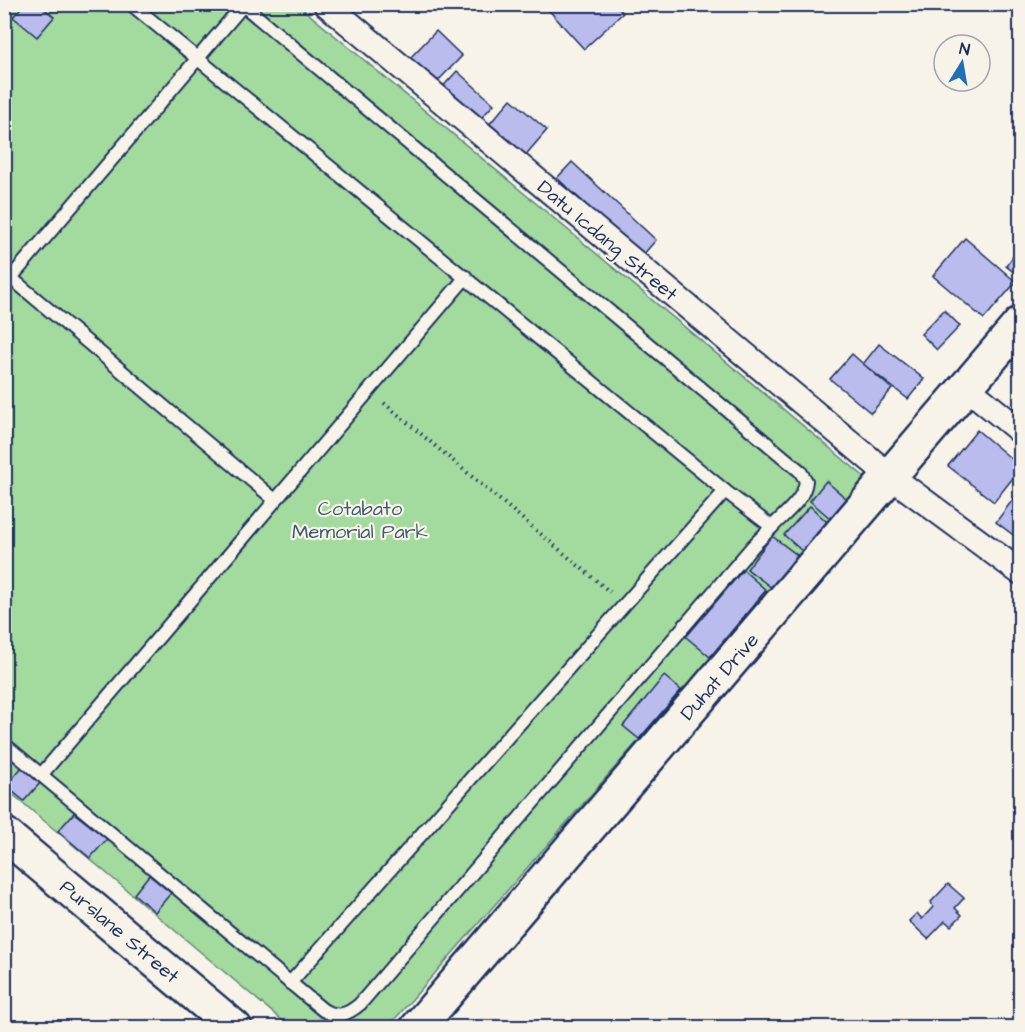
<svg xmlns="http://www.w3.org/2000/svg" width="1025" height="1032" font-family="'Architects Daughter',sans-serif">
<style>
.green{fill:#a3da9e;stroke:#5f847e;stroke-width:1.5}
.building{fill:#b9bced;stroke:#1b2f5e;stroke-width:1.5}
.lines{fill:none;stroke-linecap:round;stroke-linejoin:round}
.lane-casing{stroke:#1b2f5e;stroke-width:16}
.street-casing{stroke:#1b2f5e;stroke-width:28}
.secondary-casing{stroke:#1b2f5e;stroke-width:38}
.path{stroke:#1b2f5e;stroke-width:4;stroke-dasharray:1.5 4.5;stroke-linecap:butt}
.lane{stroke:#f7f3e8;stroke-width:12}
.street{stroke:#f7f3e8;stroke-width:24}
.secondary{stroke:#f7f3e8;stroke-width:33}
.labels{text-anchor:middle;stroke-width:4.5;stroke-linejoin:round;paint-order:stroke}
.street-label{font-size:20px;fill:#1b2f5e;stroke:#f7f3e8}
.park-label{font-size:20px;fill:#3d5a6e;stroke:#f7f3e8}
</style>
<rect width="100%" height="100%" fill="#f7f3e8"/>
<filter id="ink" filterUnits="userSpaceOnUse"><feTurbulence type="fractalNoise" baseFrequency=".0167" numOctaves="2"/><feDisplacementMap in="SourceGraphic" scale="12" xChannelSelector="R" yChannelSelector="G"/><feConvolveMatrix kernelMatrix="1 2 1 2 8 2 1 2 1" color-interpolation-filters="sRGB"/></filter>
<g filter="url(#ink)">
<!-- green -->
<path class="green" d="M4 5H298L867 479 388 1027H290L5 788Z"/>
<!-- building -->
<g class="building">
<path d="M24 4H39L54 17 37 37 13 17Z"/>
<path d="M543 4H615L623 13 584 49Z"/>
<path d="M436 31 462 56 435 84 409 59Z"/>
<path d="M457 71 494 104 475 125 438 92Z"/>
<path d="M511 99 547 130 523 158 487 127Z"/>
<path d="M572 162 656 240 642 256 557 178Z"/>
<path d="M965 238 1016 282 984 319 933 276Z"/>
<path d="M1020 247V277L1006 266Z"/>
<path d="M944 310 960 326 937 350 921 334Z"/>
<path d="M879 344 924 379 908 399 863 364Z"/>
<path d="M852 354 892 389 871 413 830 379Z"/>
<path d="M977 430 1020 466V469L994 502 948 466Z"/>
<path d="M826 481 848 500 831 519 810 501Z"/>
<path d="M1020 490V540L996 522Z"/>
<path d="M810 506 827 522 802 551 784 535Z"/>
<path d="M772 536 797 555 772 588 747 569Z"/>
<path d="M743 570 766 590 710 657 686 637Z"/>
<path d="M664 676 681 690 639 739 623 726Z"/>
<path d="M22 767 41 782 24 801 6 786Z"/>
<path d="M74 813 107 839 90 858 58 831Z"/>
<path d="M149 875 171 893 155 912 134 894Z"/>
<path d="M948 884 964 898 955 908 962 915 951 926 945 921 928 939 909 921 917 913 922 919 933 907 931 902Z"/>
</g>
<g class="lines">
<defs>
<g id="lane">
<path d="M243 5 800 471 806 481C804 500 785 513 772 527"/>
<path d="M4 272 275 500"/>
<path d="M4 286 244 4"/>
<path d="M4 744 323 1010C338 1018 347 1015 360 1004L753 546 772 527 725 491 131 4"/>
<path d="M41 775 466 277"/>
<path d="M290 983 725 491"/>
</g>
<g id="street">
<path d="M326 4 890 476 1020 572"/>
<path d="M966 387 1020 431"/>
</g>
<g id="secondary">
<path d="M4 834 235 1028"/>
<path d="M417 1028 1020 324"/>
</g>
</defs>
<!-- lane casing -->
<use href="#lane" class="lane-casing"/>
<!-- street casing -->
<use href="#street" class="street-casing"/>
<!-- secondary casing -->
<use href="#secondary" class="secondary-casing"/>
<!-- path -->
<path class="path" d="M384 403 610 592"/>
<!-- lane -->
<use href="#lane" class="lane"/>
<!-- street -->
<use href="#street" class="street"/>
<!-- secondary -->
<use href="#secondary" class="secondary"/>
</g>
</g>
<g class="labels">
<!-- street labels -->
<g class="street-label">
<text transform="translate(608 240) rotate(40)" y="7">Datu Icdang Street</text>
<text transform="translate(719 676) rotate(-49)" y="7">Duhat Drive</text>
<text transform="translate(120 931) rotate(40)" y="7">Purslane Street</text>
</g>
<!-- park labels -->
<g class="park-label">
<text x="360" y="515">Cotabato<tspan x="360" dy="23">Memorial Park</tspan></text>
</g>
</g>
<!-- margin -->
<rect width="1025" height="1032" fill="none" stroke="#f7f3e8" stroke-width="24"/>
<rect x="12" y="12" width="1001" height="1008" fill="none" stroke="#1b2f5e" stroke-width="2" filter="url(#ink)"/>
<!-- north arrow -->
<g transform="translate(962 63) rotate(11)"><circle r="28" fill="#f7f3e8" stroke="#9fa5b1" stroke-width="1.5"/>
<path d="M0-4.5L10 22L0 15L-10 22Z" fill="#1f6fb2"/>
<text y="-9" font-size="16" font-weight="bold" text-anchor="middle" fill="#1b2f5e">N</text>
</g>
</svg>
